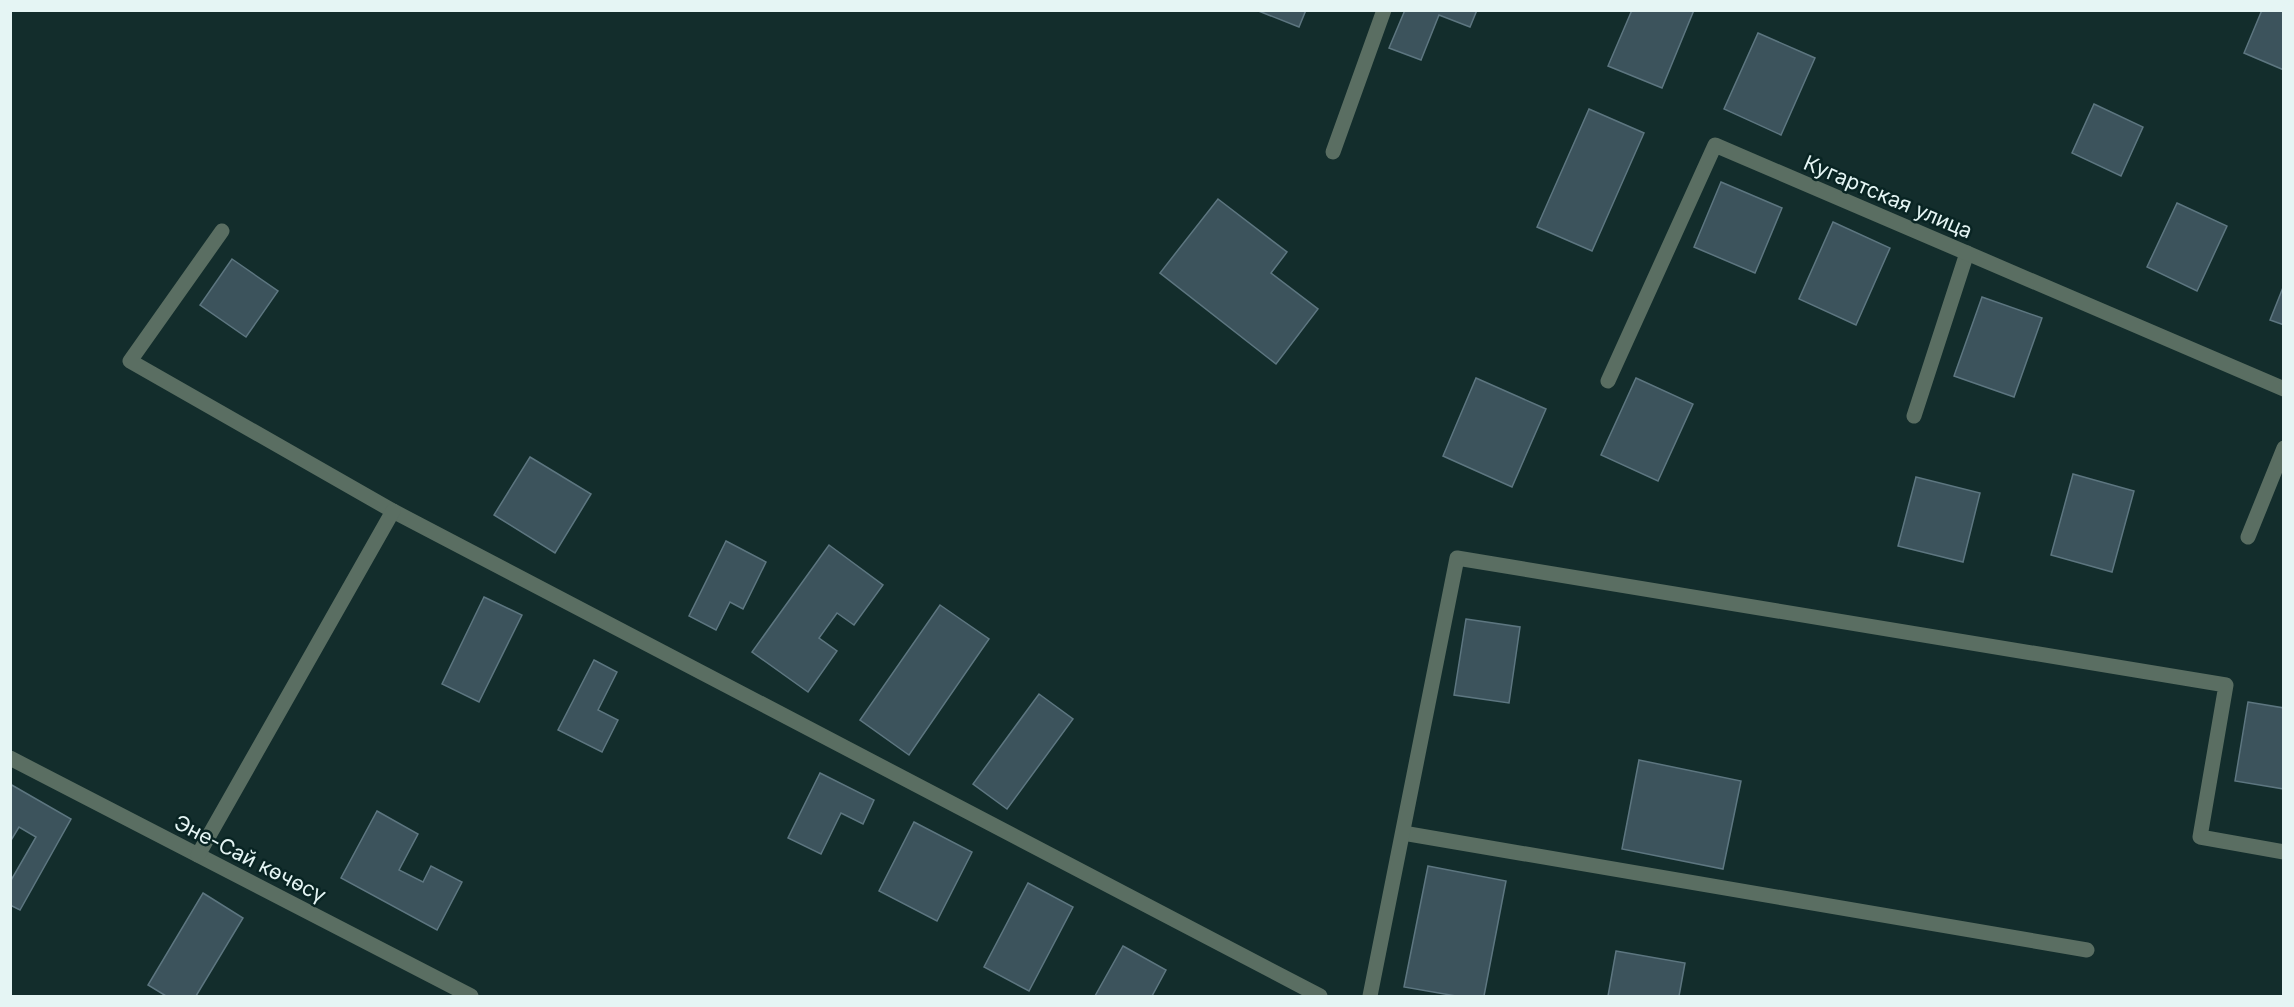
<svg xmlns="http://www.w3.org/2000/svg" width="2294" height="1007" font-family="Inter,sans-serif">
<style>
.building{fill:#3c535c;stroke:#5d7680;stroke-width:1.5}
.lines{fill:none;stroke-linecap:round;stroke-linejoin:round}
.lane{stroke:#5a6e62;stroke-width:15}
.street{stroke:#5a6e62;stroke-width:15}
.labels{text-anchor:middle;stroke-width:5;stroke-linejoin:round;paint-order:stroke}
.street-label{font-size:21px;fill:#e5f5f4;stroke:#092423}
</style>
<rect width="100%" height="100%" fill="#132d2c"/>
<!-- building -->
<g class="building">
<path d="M1256 10H1306L1299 27Z"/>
<path d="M1405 10H1477L1470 27 1439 15 1421 60 1389 48Z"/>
<path d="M1632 10H1694L1662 88 1608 66Z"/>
<path d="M2262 10H2284V70L2244 53Z"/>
<path d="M1758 33 1815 58 1781 135 1724 109Z"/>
<path d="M2094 104 2143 127 2121 176 2072 153Z"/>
<path d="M1589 109 1644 133 1592 251 1537 227Z"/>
<path d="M1721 182 1782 208 1755 273 1694 247Z"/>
<path d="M1218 199 1287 252 1271 273 1318 309 1276 364 1160 273Z"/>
<path d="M2177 203 2227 226 2197 291 2147 267Z"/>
<path d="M1833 222 1890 248 1856 325 1799 299Z"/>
<path d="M232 259 278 291 246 337 200 305Z"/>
<path d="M2284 285V325L2270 320Z"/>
<path d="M1982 297 2042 318 2014 397 1954 376Z"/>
<path d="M1476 378 1546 409 1512 487 1443 456Z"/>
<path d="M1636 378 1693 404 1658 481 1601 455Z"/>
<path d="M530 457 591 494 555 553 494 515Z"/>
<path d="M2073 474 2134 491 2112 572 2051 555Z"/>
<path d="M1916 477 1980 493 1963 562 1898 546Z"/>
<path d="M726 541 766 562 743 609 730 602 716 630 689 616Z"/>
<path d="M829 545 883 585 854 625 837 613 819 638 837 651 808 692 752 652Z"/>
<path d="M484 597 522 615 479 702 442 684Z"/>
<path d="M940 605 989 639 909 755 860 720Z"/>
<path d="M1466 619 1520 627 1509 703 1454 695Z"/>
<path d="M594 660 617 672 598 710 618 720 602 752 558 730Z"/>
<path d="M1039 694 1073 719 1007 809 973 784Z"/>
<path d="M2248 702 2284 708V789L2235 781Z"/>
<path d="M1639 760 1741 781 1723 869 1622 849Z"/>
<path d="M820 773 874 800 863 824 841 813 821 854 788 838Z"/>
<path d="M10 784 71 819 20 910 10 905V882L36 837 19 827 10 842Z"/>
<path d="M377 811 418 834 399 870 423 882 431 866 462 882 437 930 341 878Z"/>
<path d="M914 822 972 852 937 921 879 891Z"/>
<path d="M1428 866 1506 881 1484 996H1456L1404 987Z"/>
<path d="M1028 883 1073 907 1029 991 984 967Z"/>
<path d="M203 893 243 918 196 996H166L148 985Z"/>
<path d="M1123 946 1166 970 1152 996H1095Z"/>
<path d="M1616 951 1685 963 1679 996H1608Z"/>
</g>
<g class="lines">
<!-- lane -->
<g class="lane">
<path d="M1914 416 1967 253"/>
<path d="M2248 537 2284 448"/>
<path d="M1403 833 2087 950"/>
</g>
<!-- street -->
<g class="street">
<path d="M1333 152 1384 10"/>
<path d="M222 231 130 361 393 511 1320 996"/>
<path d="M1608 381 1715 145 2284 389"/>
<path d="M10 758 471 996"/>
<path d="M198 855 393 511"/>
<path d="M1370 996 1457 558 2226 685 2200 837 2284 852"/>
</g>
</g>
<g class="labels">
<!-- street labels -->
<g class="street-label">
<text transform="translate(1888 197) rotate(23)" y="7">Кугартская улица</text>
<text transform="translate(250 859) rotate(27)" y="7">Эне-Сай көчөсү</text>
</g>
</g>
<!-- border -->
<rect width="2294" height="1007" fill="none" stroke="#e5f5f4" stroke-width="24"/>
</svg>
